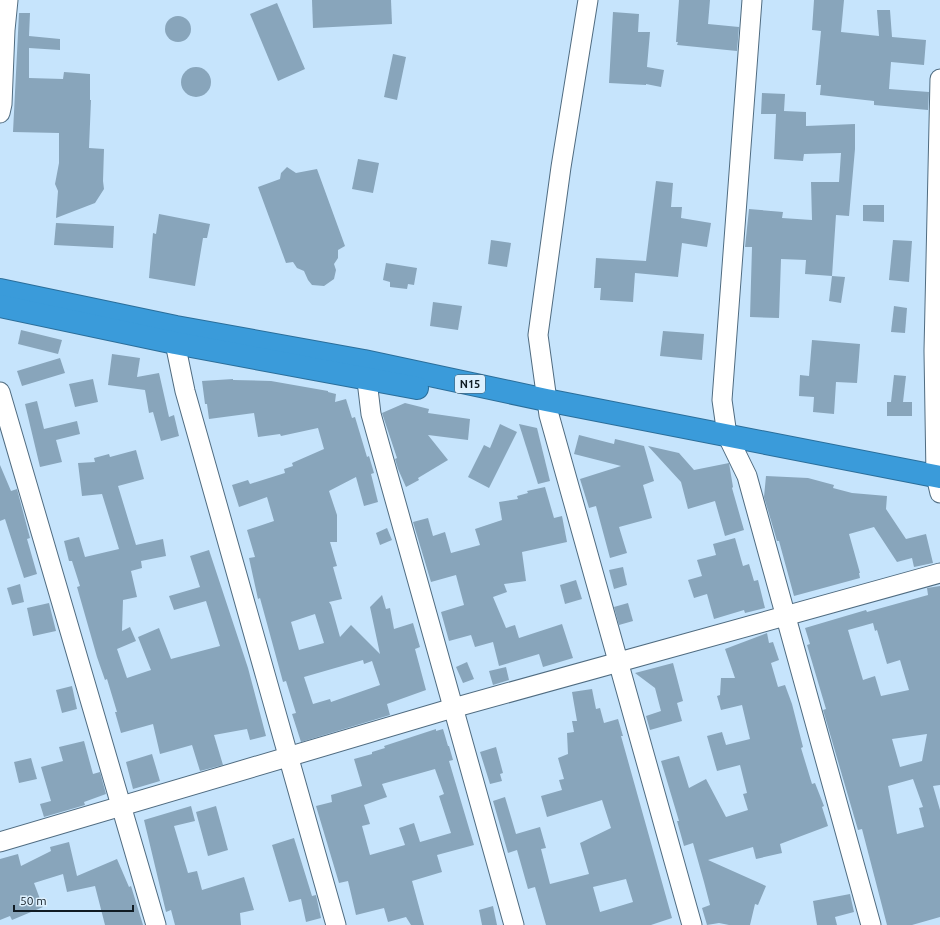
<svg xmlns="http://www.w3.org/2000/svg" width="940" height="925" font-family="Ubuntu,sans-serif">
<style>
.building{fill:#88a5bb;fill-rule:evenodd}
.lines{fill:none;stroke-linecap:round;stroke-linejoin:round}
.minor-casing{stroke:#506c81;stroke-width:21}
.highway-casing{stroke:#2b6e9a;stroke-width:24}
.minor{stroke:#fff;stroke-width:19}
.highway{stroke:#3a9bda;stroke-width:22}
.labels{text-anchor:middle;stroke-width:3;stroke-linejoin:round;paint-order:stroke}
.shield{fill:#ddf0fe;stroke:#4e5b65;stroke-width:1}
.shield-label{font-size:11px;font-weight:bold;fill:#101b23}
</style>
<rect width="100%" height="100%" fill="#c6e4fc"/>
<!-- building -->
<g class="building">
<path d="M312 0H391L392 24 313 28Z"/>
<path d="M679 0H710L708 24 739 27 737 51 677 45 678 42H676Z"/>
<path d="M814 0H844L841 32 879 36 877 10H890L892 37 926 40 924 65 891 62 889 89 929 92 928 110 874 105V101L820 95 821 85H816L821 31 812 30Z"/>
<path d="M277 3 305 69 278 81 250 14Z"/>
<path d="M613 12 639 14 638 32H650L647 67 664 70 661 87 646 84V85L609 83Z"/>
<path d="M19 13H30L29 36 60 39V50L29 48V78L63 79 64 72 90 74V100H91L89 148 104 149 103 181 104 189 95 203 56 218 58 191 55 184 59 163V133L13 132Z"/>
<circle cx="178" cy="29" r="13"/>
<path d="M393 54 406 57 397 100 384 97Z"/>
<circle cx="196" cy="82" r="15"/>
<path d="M762 93 785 94 784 111 806 112V126L855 124V149L849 216 836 215 832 276 845 277 841 303 829 301 832 276 805 274 806 260 781 259 779 318 750 317 752 247H745L749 209 783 212 782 218 812 220 811 182H839L841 153 804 154 803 161 774 159 776 114H761Z"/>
<path d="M358 159 379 163 373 193 352 189Z"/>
<path d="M287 167 296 173 317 169 345 246 338 250V258L334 264 336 270 334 279 324 286 312 285 308 280 304 271 297 268 293 262 286 263 258 187 280 179 281 173Z"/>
<path d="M656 181 673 183 671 207H682L681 218 711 223 707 247 682 243 678 277 635 273 633 302 600 300 601 288H594L596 258 646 261Z"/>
<path d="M863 205H884V222L863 221Z"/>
<path d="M159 214 210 224 207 238H203L195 286 149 278 153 233 156 234Z"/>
<path d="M56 223 114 226 113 248 54 245Z"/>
<path d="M491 240 511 243 507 267 488 264Z"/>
<path d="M893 240 912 241 909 282 889 280Z"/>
<path d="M386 263 417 268 414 285 408 284 407 289 390 287V282L383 280Z"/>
<path d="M433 302 462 306 458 330 430 326Z"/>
<path d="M894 306 907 308 905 333 891 332Z"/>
<path d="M21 330 62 340 58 354 18 344Z"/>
<path d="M663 331 704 334 702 360 660 356Z"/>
<path d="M812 340 860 344 857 383 836 382 834 414 813 412 814 397 799 396 800 375 809 376Z"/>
<path d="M112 354 140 358 137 377 159 373 169 417 174 415 179 436 161 441 153 412 149 413 145 390 108 385Z"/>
<path d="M60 358 65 373 22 386 17 371Z"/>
<path d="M894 375 906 376 903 402H912V416H887V402H891Z"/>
<path d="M93 379 98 402 75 407 69 384Z"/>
<path d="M233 379V380L271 381 328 391V392L336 394 335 402 346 399 352 418 355 417 367 457 369 456 374 473 371 474 378 502 364 506 356 477 329 491 337 515V542H330L337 566 333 567 342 599 329 602 331 605 340 637 351 625 380 654 370 607 382 595 386 609 390 608 394 629 413 623 420 647 415 649 426 690 387 704 390 715 301 742 292 714 296 713 286 681 283 682 260 598 258 599 249 558 255 557 247 530 274 521 267 497 239 507 232 485 248 480 250 484 285 473 284 469 293 466 292 463 324 449 318 428 281 436 280 434 258 437 254 413 209 419 207 404H205L202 381ZM315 614 324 643 299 650 291 622ZM363 660 364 664 372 661 380 685 331 702 330 699 313 704 304 677Z"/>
<path d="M37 401 44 429 77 421 80 434 56 440 62 462 40 467 25 404Z"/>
<path d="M405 403 429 409 428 413 470 419 468 440 428 435 448 460 418 478 419 480 406 487 398 469 395 459 397 458 382 413Z"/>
<path d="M500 424 517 432 489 488 468 477 484 445 490 448Z"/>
<path d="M519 424 537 428 550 481 538 484Z"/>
<path d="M579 435 614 444 615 439 644 446 654 481 643 485 652 518 619 527 627 553 610 558 596 506 589 508 580 479 621 466 574 454Z"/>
<path d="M648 446 679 453 694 470 729 463 733 487 732 488 744 530 725 536 715 501 688 509 681 482Z"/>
<path d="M136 450 144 479 118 486 136 545 163 539 166 556 141 561 142 568 131 571 137 597 123 600 122 631 130 627 136 641 117 649 127 678 151 670 138 637 159 628 171 659 220 646 206 601 174 610 169 596 200 587 190 556 209 550 248 668 266 736 250 740 247 729 214 735 223 765 200 771 192 745 160 754 153 724 121 733 115 712H117L107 679 105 680 97 657 77 587 80 586 72 561H69L64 541 79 537 85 557 119 549 102 494 82 496 78 463 95 462 94 458 109 454 110 457Z"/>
<path d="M0 465 11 491 17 489 30 538 27 539 37 574 24 578 5 519 0 521Z"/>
<path d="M766 476 808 478 834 485 833 488 852 493 887 496 886 509 906 539 926 534 933 563 914 567 912 558 897 562 874 527 849 534 860 573H859L860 578 794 596 779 541H777L764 497Z"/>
<path d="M545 487 554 518 562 516 567 542 522 552 526 581 504 584 507 592 493 597 506 628 515 625 519 638 562 624 573 658 543 667 539 654 499 666 493 642 475 647 471 635 449 641 441 612 464 605 456 575 431 582 413 522 428 518 433 536 445 532 451 553 480 545 475 529 502 520 499 502 518 499 517 496 528 493 527 491Z"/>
<path d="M387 528 392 540 380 545 376 533Z"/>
<path d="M735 538 743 566 749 564 754 581 758 580 765 608 745 613 744 610 714 619 707 594 694 598 688 580 702 576 697 560 716 555 713 544Z"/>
<path d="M623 567 627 585 614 589 609 570Z"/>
<path d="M576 580 582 599 565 604 560 585Z"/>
<path d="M20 584 24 602 12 605 7 588Z"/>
<path d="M940 586V785L933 786 940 810V917L912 925H887L862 829 858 830 823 710 826 709 807 645 810 644 805 628 866 610 867 612 928 595 927 588ZM873 623 875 631 877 630 887 664 900 660 909 690 881 696 875 676 863 680 848 630ZM927 734 922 761 900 767 892 739ZM913 779 923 807 919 808 924 827 897 834 888 786Z"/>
<path d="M49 603 56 631 33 636 27 608Z"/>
<path d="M628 603 633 621 619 625 614 607Z"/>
<path d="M767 633 769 643 773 642 779 660 771 663 778 687 785 685 792 704 803 747 801 748 812 784 815 783 824 806 822 807 828 826 780 844 782 853 756 859 753 847 708 860 766 886 758 905 755 904 750 925H729L719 923 707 925 702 908 710 905 704 882 693 843 684 846 677 821H679L661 761 679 756 689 788 706 779 726 817 748 810 743 794 747 793 740 765 717 771 707 736 722 732 726 745 750 739 742 705 721 710 717 696 720 695 721 678H735L725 649Z"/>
<path d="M467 662 474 679 463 683 456 667Z"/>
<path d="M673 663 683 701 677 703 682 721 650 730 646 716 661 711 655 688 635 673Z"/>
<path d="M506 667 509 680 493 685 489 671Z"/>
<path d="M72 686 77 709 62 713 56 690Z"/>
<path d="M592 689 596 709 600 708 604 723 618 719 623 736H621L672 918 651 925H546L535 887 528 889 517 850 508 853 493 801 505 797 516 834 540 827 546 848 541 849 550 884 589 874 580 843 611 828 602 800 547 817 541 796 562 790 559 780 564 779 558 758 568 754 567 733 574 732 572 721H577L572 692ZM626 879 633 902 600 912 593 887Z"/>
<path d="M436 729V731L443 729 448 746H449L453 760 449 761 474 845 437 855 442 872 412 881 424 925H411L406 917 388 922 384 908 356 915 348 881 339 883 316 806 332 802 331 795 362 786 354 759 372 754V752L385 748 384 746ZM435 769 444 794 439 796 451 833 420 842 414 823 399 828 405 845 370 855 362 826 370 824 364 805 387 797 382 784Z"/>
<path d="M84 741 93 774 100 772 106 794 84 802 85 805 44 817 40 804 51 801 41 767 63 761 59 747Z"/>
<path d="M496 747 503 773 500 774 502 781 490 784 480 752Z"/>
<path d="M152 754 160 781 133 789 126 762Z"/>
<path d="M31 758 37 779 19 783 14 762Z"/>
<path d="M191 806 195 821 174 826 188 873 197 871 202 890 244 877 254 910 240 913 241 925H175L171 910 166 912 144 820Z"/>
<path d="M216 806 228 850 208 856 196 812Z"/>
<path d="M294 838 312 896 316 895 321 918 306 922 301 899 289 902 272 845Z"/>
<path d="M69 842 77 876 117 859 129 887 131 886 143 925H105L95 886 67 892 63 874 34 883 43 907 12 920 10 916 0 920V859L18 854 21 866 51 851 50 847Z"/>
<path d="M850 894 854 912 835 917 837 925H817L813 901Z"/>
<path d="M493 906 497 925H482L479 910Z"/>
</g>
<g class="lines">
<defs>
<g id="minor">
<path d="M588 0 561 167 538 335 549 415 692 925"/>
<path d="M752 0 722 400 727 435 747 476 871 925"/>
<path d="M940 79 934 351 936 476 940 493"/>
<path d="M0 113 2 104 5 30 8 0"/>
<path d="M176 330 175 343 185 391 336 925"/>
<path d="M365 364 371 414 514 925"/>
<path d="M0 392 156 925"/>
<path d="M0 842 453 708 940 573"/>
</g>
<g id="highway">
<path d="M0 290 176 327 364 361 546 400 940 477"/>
<path d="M0 306 175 343 417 388"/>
</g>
</defs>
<!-- minor casing -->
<use href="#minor" class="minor-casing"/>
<!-- highway casing -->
<use href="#highway" class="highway-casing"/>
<!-- minor -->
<use href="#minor" class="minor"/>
<!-- highway -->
<use href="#highway" class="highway"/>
</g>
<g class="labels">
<!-- shield labels -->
<rect class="shield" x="455" y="375" width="30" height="18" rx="3"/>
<g class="shield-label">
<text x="470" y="388">N15</text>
</g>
</g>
<!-- scale -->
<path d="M14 905v6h119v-6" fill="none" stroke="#101b23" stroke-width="2"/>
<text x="20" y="905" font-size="12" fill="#101b23" stroke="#ddf0fe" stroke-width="3" paint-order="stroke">50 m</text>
</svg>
